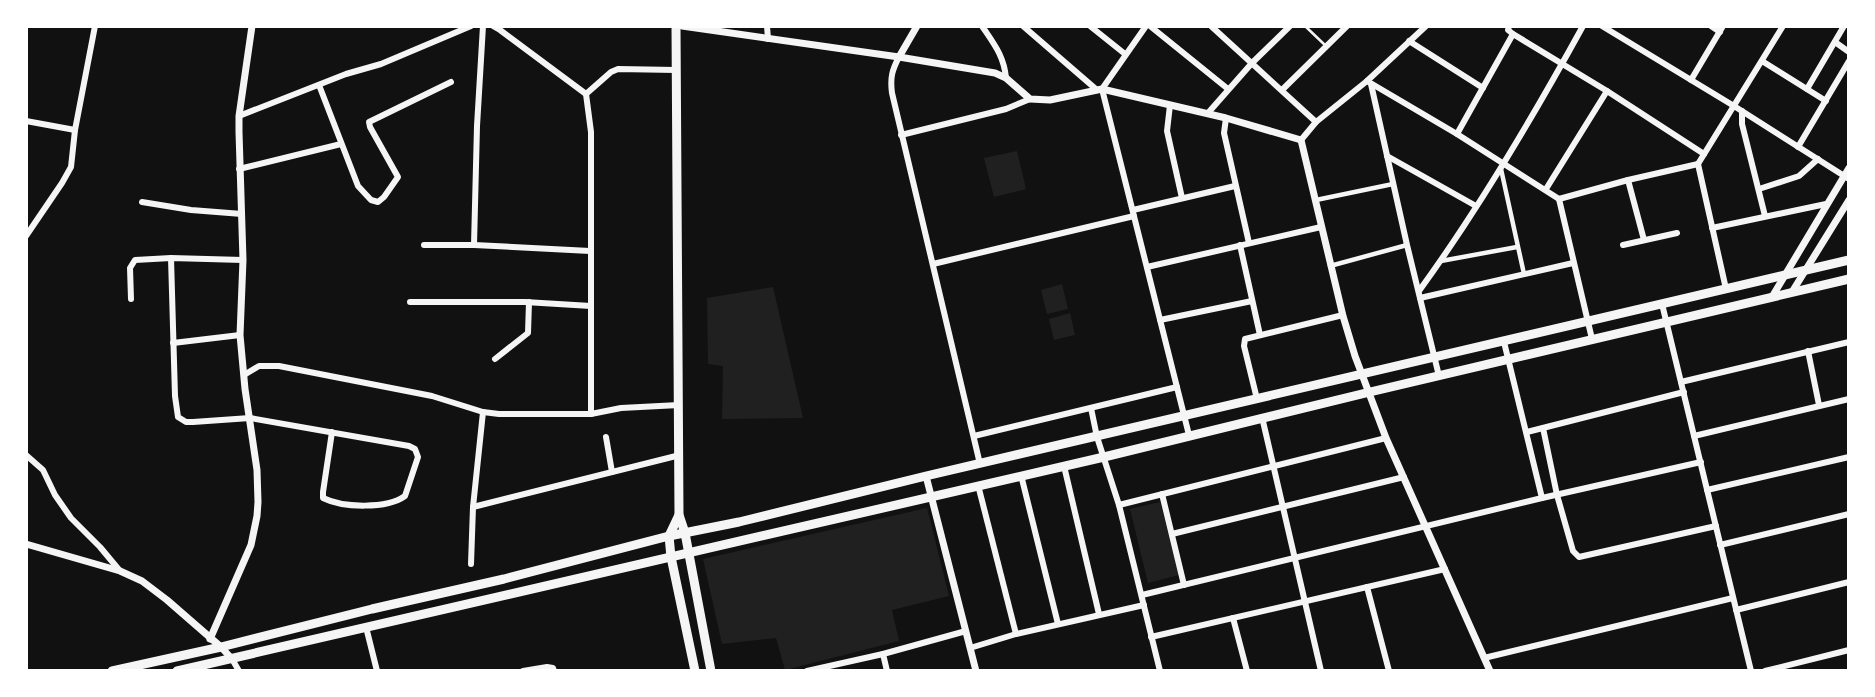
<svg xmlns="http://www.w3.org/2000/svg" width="1875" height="697" font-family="Merriweather,serif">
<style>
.green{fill:#202020}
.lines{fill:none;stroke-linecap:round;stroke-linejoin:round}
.service{stroke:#f5f5f5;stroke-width:2.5}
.pedestrian{stroke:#f5f5f5;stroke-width:4.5}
.minor{stroke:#f5f5f5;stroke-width:6}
.tertiary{stroke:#f5f5f5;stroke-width:7}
.secondary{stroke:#f5f5f5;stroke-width:9}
</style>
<rect width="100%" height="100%" fill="#111"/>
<!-- green -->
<g class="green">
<path d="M1017 151 1026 189 994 197 984 158Z"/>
<path d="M1062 284 1068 309 1047 314 1041 290Z"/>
<path d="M773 287 803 418 722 419 723 366 708 364 707 298Z"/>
<path d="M1070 313 1075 335 1054 340 1049 319Z"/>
<path d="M1160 502 1179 575 1148 583 1130 509Z"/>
<path d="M927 508 949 596 892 610 899 641 785 670 776 638 722 644 703 559Z"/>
</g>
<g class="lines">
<!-- service -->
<path class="service" d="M1305 26 1326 46"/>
<!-- pedestrian -->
<g class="pedestrian">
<path d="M1501 169 1524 274"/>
<path d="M1316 200 1393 184"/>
<path d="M1441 261 1517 247"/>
<path d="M1330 266 1407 245"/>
</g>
<!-- minor -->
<g class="minor">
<path d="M493 26 500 30 586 94 591 132V414"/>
<path d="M767 26 768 39"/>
<path d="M982 26C994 44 1004 56 1006 78"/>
<path d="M1023 26 1097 90"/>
<path d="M1090 26 1125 54"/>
<path d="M1146 26 1102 89 1189 435"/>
<path d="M1150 26 1228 89"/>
<path d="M1211 26 1316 122"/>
<path d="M1509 26 1508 30 1513 34 1607 91 1704 154"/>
<path d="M1602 26 1734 106 1849 179"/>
<path d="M1711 26 1720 32"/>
<path d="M1409 41 1483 88"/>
<path d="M1835 42 1849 52"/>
<path d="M899 57C892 70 890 78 892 93L980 464"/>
<path d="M1762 61 1826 101"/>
<path d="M1691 80 1723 26"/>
<path d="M1367 81 1457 134 1559 199"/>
<path d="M1371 84 1407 245 1439 376"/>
<path d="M319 85 358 186 371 200 378 202 384 197 398 177 370 127 369 122 451 82"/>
<path d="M1807 89 1844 26"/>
<path d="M1282 90 1347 26"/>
<path d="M586 94 611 72 618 69 676 70"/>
<path d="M1170 105 1167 131 1182 198"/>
<path d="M1742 111V124L1765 216"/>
<path d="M1208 113 1252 63 1290 26"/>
<path d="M239 116 346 74 381 64 471 26"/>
<path d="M1226 118 1224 133 1249 243"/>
<path d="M26 121 75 130"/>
<path d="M1457 134 1513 34"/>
<path d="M901 135 1006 109 1030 99"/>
<path d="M1301 140 1316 122 1367 81 1426 26"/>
<path d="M1798 147 1849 61"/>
<path d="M1387 156 1476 206"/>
<path d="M1698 164 1783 26"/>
<path d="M1698 164 1726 289"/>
<path d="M239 169 341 144"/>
<path d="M1628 180 1644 240"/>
<path d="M1546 189 1607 91"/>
<path d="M1759 189 1799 176 1818 159"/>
<path d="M1559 199 1592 339"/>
<path d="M1559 199 1628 180 1698 164"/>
<path d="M142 202 191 210 242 214"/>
<path d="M1133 210 1235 186"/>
<path d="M1712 228 1826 204"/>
<path d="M26 236 62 183 71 167 75 130 95 26"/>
<path d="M424 245H474L590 251"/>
<path d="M474 245 477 126 483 26"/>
<path d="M1240 245 1260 335"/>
<path d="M1623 245 1677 233"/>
<path d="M171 258 175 396 178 417 186 422H193L250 418 409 446 415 449 418 457 405 496C387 509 343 508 323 498V492L332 432"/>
<path d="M933 264 1134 216"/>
<path d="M1147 267 1321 227"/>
<path d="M1419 291C1480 207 1533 117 1583 26"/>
<path d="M1420 298 1573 263"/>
<path d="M131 299 130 268 135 260 171 258 243 260"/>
<path d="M410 302H525L591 306"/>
<path d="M1662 304 1751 671"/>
<path d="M1160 320 1252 301"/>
<path d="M1504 342 1542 498"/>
<path d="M173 343 240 335"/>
<path d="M1808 351 1819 405"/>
<path d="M495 359 528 333 529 302"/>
<path d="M244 375 259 366H279L432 396 483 412 499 414H591L621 408 679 405"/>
<path d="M1681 382 1849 342"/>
<path d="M1257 399 1244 346 1245 339 1343 315"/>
<path d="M1091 408 1097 437 1119 505 1160 671"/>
<path d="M1262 417 1321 671"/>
<path d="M1543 428 1557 495 1573 551 1579 557 1716 526"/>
<path d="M1527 432 1684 392"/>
<path d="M974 436 1177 387"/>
<path d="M1694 436 1849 399"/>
<path d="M606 437 612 472"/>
<path d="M26 455 43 470 55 495 71 518 100 547 120 571"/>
<path d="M1064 466 1099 614"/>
<path d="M1021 475 1058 624"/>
<path d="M978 485 1016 634"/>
<path d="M1707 490 1849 457"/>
<path d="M1162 494 1184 585"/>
<path d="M1119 505 1386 438"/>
<path d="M473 507 680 455"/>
<path d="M1172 534 1404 477"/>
<path d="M1720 545 1849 514"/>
<path d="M471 564 473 507 483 412"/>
<path d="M1367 587 1389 671"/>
<path d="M1142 595 1542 498 1701 462"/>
<path d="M1736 610 1849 582"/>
<path d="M1233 618 1247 671"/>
<path d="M366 627 377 671"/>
<path d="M1151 637 1445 569"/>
<path d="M970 648 1016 634 1144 605"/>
<path d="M883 654 887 671"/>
<path d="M1484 658 1733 598"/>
<path d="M232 659 239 671"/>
<path d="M523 671 547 667 553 668 554 671"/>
<path d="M807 671 883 654 966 631"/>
<path d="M1765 671 1849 650"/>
</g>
<!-- tertiary -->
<g class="tertiary">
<path d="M682 26 899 57 995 73 1006 78 1030 99 1050 100 1102 89 1226 118 1301 140 1343 316 1355 356 1386 438 1490 671"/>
<path d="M899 57 917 26"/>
<path d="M1792 292 1849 200"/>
<path d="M1772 297 1849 168"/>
<path d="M926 476 976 671"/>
<path d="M26 544 120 571 142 581 167 600 221 647 232 659"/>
<path d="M210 639 251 545 257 516 258 502 257 470 245 389 240 335 243 260 239 132V116L252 26"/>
</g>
<!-- secondary -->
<g class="secondary">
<path d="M676 26 679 515 685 533 711 671"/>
<path d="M679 515 669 536 671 557 695 671"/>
<path d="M112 671 221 647 372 609 504 579 669 536 739 522 926 476 1849 260"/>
<path d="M177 671 1104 457 1370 392 1849 279"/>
</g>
</g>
<!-- border -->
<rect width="1875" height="697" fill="none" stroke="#ffffff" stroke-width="56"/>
</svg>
